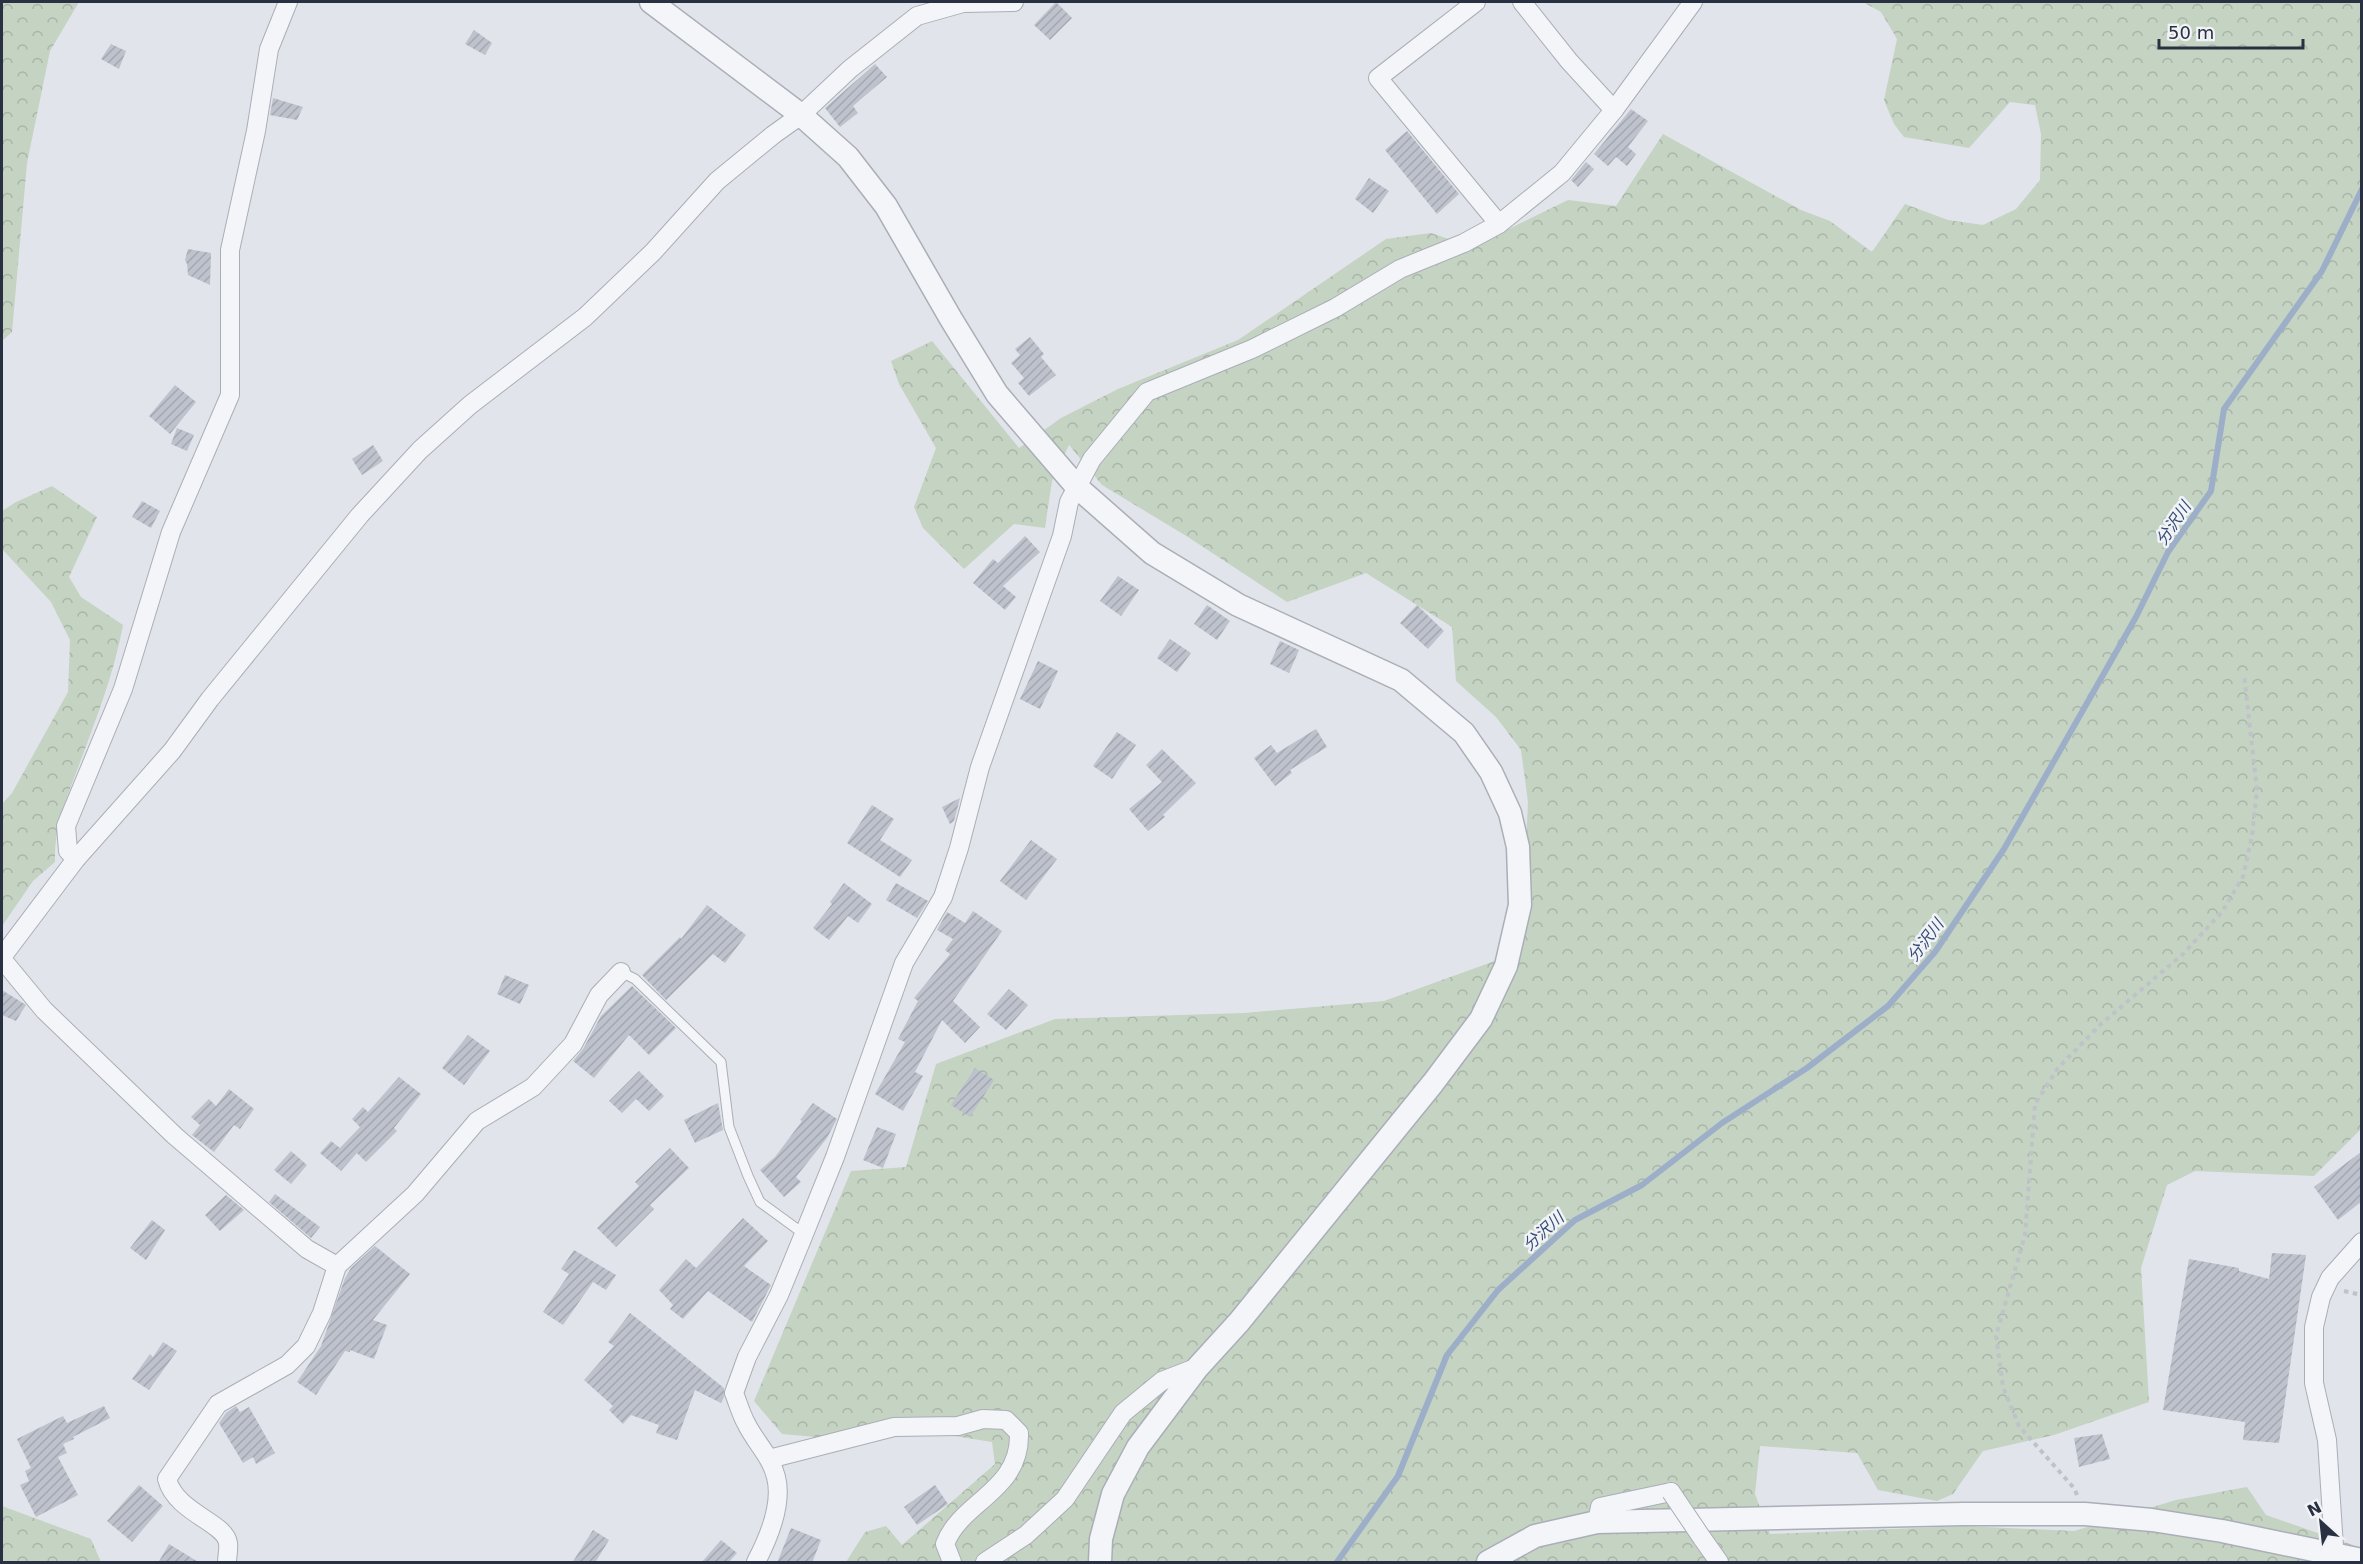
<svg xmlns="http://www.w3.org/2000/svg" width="2363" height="1564" font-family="'DejaVu Sans','Noto Sans JP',sans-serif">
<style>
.forest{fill:url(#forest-crowns)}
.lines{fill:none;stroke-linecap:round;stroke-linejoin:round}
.stream{stroke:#9daec9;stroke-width:6}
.building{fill:url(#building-hatch)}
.service-casing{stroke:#aaaeb7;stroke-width:11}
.minor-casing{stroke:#aaaeb7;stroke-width:20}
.tertiary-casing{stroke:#aaaeb7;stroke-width:25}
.path{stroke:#bfc2c8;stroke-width:4;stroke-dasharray:4.5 4.5;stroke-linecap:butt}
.service{stroke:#f4f5f8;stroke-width:9}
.minor{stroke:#f4f5f8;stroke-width:18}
.tertiary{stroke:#f4f5f8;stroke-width:22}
.minor-bridge-casing{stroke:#aaaeb7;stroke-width:20;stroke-linecap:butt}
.minor-bridge{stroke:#f4f5f8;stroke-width:18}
.labels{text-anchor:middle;stroke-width:5;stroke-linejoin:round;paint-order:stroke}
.water-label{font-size:16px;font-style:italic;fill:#344b75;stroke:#f1f3f7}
</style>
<defs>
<pattern id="forest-crowns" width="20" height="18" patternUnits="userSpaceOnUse" patternTransform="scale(1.5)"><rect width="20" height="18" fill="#c5d3c2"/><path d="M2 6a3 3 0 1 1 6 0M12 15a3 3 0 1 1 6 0" fill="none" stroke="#a9b5a8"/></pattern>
<pattern id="building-hatch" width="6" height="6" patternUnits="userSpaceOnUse" patternTransform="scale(1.5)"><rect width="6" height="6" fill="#bec2cc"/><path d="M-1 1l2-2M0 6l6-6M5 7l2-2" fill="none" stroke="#a3a7b0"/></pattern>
</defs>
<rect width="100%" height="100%" fill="#e1e4ea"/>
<!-- forest -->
<g class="forest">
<path d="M2 2H79L50 51 27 163 12 332 2 341Z"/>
<path d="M1863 2H2361V1129L2314 1176 2195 1171 2167 1185 2141 1268 2149 1402 2054 1435 1983 1451 1953 1494 1937 1501 1878 1490 1857 1453 1760 1446 1755 1494 1770 1534 1964 1526 2074 1531 2176 1500 2247 1487 2266 1515 2361 1548V1562H846L865 1532 886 1526 902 1545 995 1464 992 1442 948 1435 816 1437 782 1434 754 1401 851 1171 906 1167 936 1064 1055 1019 1244 1013 1384 1001 1492 962 1521 945 1528 802 1521 750 1496 717 1456 681 1452 627 1366 573 1287 602 1188 537 1102 485 1069 445 1052 481 1045 528 1014 524 964 569 923 528 914 507 936 448 899 384 891 361 932 341 1019 448 1061 418 1118 389 1238 340 1386 239 1431 233 1472 247 1568 200 1616 206 1663 134 1801 210 1830 221 1872 252 1905 204 1948 220 1983 225 2016 209 2040 180 2041 134 2035 105 2010 102 1969 148 1904 137 1894 124 1884 100 1897 39 1881 12Z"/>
<path d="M52 486 97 517 69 577 81 597 123 625C114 674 96 719 79 765 67 797 54 828 55 862L33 881 2 926V804L12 793 68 692 70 640 51 602 2 549V511L16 502Z"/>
<path d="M2 1506 91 1539 101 1562H2Z"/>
</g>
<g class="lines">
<!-- stream -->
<path class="stream" d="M1337 1562 1398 1476 1447 1355 1498 1290 1575 1220 1642 1185 1722 1123 1807 1068 1888 1006 1935 952 2004 849 2136 617 2168 552 2211 491 2224 409 2322 271 2362 189"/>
</g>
<!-- building -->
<g class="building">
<path d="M1056 2 1072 18 1050 40 1034 25Z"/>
<path d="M474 30 492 43 485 55 465 44Z"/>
<path d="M111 44 126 51 119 69 101 59Z"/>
<path d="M875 64 887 77 853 106 858 113 840 127 825 108Z"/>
<path d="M273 98 303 107 297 120 270 115Z"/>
<path d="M1631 109 1648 121 1628 147 1636 154 1627 166 1616 157 1608 166 1594 154Z"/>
<path d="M1407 131 1459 194 1437 214 1385 150Z"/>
<path d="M1586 162 1594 169 1578 187 1571 180Z"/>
<path d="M1369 178 1389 191 1373 213 1355 199Z"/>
<path d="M188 249 211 253 210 285 188 275 187 264 185 260Z"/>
<path d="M1030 337 1044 354 1041 357 1056 375 1029 396 1018 383 1024 378 1011 363 1020 355 1015 349Z"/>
<path d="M175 385 196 402 170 434 149 416Z"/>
<path d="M177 428 194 435 187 451 171 444Z"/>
<path d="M373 445 383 461 362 475 352 459Z"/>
<path d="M142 501 160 511 151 528 132 517Z"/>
<path d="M1025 536 1040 552 1003 586 1016 597 1005 610 973 583 993 559 998 563Z"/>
<path d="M1118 576 1139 590 1121 616 1100 601Z"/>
<path d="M1207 605 1230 621 1217 640 1194 624Z"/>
<path d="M1417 605 1444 631 1428 649 1400 623Z"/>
<path d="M1170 639 1191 653 1177 672 1157 658Z"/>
<path d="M1280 641 1299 650 1289 673 1270 664Z"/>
<path d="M1038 661 1058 671 1040 709 1020 699Z"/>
<path d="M1316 729 1327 747 1290 770 1292 773 1275 786 1254 758 1271 745 1277 753Z"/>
<path d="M1117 732 1136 745 1112 779 1093 766Z"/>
<path d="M1162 749 1196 783 1163 815 1165 817 1148 831 1129 809 1162 782 1146 765Z"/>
<path d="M960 798 954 821 950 824 942 807Z"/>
<path d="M872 805 894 819 880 840 912 860 900 877 847 843Z"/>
<path d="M1031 840 1057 859 1026 900 1000 881Z"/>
<path d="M844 883 872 904 858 923 848 916 829 940 813 928 832 904 830 902Z"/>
<path d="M896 883 928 901 917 918 886 900Z"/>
<path d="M707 905 746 935 725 963 713 954 666 1000 642 975 680 937 681 939Z"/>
<path d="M973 911 1002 931 953 1001 980 1027 965 1043 942 1020 915 1072 923 1076 903 1111 875 1094 905 1042 898 1039 918 1001 914 998 950 954 945 950 953 939 937 930 947 912 965 923Z"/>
<path d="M505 975 529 985 520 1004 497 994Z"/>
<path d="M632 986 676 1028 649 1055 629 1035 594 1078 573 1061 583 1049 601 1016Z"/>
<path d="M1009 989 1028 1005 1006 1030 987 1014Z"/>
<path d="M2 990 26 1005 16 1021 2 1015Z"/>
<path d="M468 1035 490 1051 464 1085 442 1068Z"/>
<path d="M975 1068 994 1080 970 1117 951 1105Z"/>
<path d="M639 1071 664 1096 649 1111 636 1099 622 1113 609 1101Z"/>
<path d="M399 1077 421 1094 394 1128 397 1131 366 1162 357 1153 341 1171 320 1153 331 1141 340 1148 360 1127 352 1119 363 1107 368 1112Z"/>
<path d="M229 1089 254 1109 240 1129 234 1125 214 1152 192 1135 200 1125 191 1117 209 1099 216 1106Z"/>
<path d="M718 1103 723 1130 695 1143 684 1120Z"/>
<path d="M813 1103 837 1119 827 1138 796 1177 801 1182 784 1197 760 1170 775 1157 802 1121 800 1120Z"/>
<path d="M877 1127 896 1134 883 1168 863 1160Z"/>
<path d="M670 1148 689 1168 650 1205 654 1209 616 1247 597 1228 639 1186 635 1182Z"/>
<path d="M291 1151 307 1165 291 1184 274 1170Z"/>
<path d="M2361 1152V1202L2338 1220 2314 1187Z"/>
<path d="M275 1194 320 1227 311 1238 269 1202Z"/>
<path d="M226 1195 244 1210 220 1231 205 1215Z"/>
<path d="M743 1218 768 1241 744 1266 771 1285 752 1322 708 1291 683 1319 670 1309 673 1305 659 1290 686 1259 696 1268Z"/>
<path d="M152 1220 165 1230 146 1260 130 1248Z"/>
<path d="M375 1246 410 1274 373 1320 387 1325 374 1359 350 1350V1352L345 1351 316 1395 297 1382 321 1346 345 1278 351 1268Z"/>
<path d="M574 1250 616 1275 606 1290 593 1282 563 1325 543 1312 569 1274 561 1269Z"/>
<path d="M2272 1253 2306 1255 2279 1443 2243 1440 2245 1422 2163 1410 2189 1259 2239 1268V1271L2269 1279Z"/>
<path d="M630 1313 724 1388V1397L721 1403 695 1390 677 1440 656 1433 659 1425 631 1415 623 1424 609 1410 613 1406 584 1380 614 1346 608 1342Z"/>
<path d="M163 1342 177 1351 149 1390 132 1379 150 1354 153 1357Z"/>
<path d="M104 1406 110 1418 73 1437 74 1439 63 1444 67 1453 58 1457 78 1495 36 1517 20 1485 29 1481 25 1471 31 1468 17 1439 63 1416 67 1423Z"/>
<path d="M236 1406 240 1412 249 1407 275 1453 256 1464 253 1457 243 1463 219 1423 226 1413Z"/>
<path d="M2102 1434 2110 1459 2079 1467 2074 1438Z"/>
<path d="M139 1485 163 1506 132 1542 107 1521Z"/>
<path d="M935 1485 948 1504 917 1525 904 1507Z"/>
<path d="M791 1528 821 1540 812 1563H777Z"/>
<path d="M593 1530 609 1540 595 1563H572Z"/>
<path d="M721 1540 737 1553 728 1563H701Z"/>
<path d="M169 1544 200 1563H158Z"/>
</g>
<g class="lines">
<defs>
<path id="service" d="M621 972 635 979 721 1062 729 1127 748 1176 760 1202 804 1234"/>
<g id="minor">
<path d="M1476 2 1378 78 1499 224"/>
<path d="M1522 2 1569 61 1614 110"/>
<path d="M76 859 68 851 66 826 123 689 171 532 230 395V250L256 131 269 49 288 2"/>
<path d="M2 957 76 859 172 751 210 699 360 515 420 450 470 405 585 317 653 252 717 181 773 135 801 115 850 69 917 16 963 3 1014 2"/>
<path d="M2 959 44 1010 175 1136 307 1249 337 1266"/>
<path d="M769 1459 894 1427 958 1426 983 1419 1006 1420 1019 1433C1021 1491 961 1501 945 1544L952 1562"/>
<path d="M1597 1522 1600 1507 1671 1492"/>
<path d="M1702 1538 1719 1562"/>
<path d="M227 1562C227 1557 229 1549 228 1543 225 1522 176 1513 167 1479L218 1404 287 1365 306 1346 322 1313 337 1266 415 1194 477 1121 533 1087 573 1044 599 995 621 972"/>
<path d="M756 1562C768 1539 783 1504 776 1477 771 1456 755 1442 746 1423 741 1414 738 1403 734 1393L747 1357 779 1295 804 1234 835 1157 904 963 943 897 959 848 980 767 1062 536 1069 502 1092 459 1147 392 1252 349 1335 308 1400 269 1464 243 1499 224 1562 173 1614 110 1693 2"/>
<path d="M985 1562 1026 1535 1065 1499 1123 1413 1162 1381 1198 1367"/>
<path d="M2335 1562 2327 1440 2314 1383V1327L2321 1297 2330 1278 2362 1242"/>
</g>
<g id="tertiary">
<path d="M651 2 801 115 848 157 886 206 951 319 997 394 1077 487 1152 553 1238 605 1401 680 1464 733 1491 772 1510 813 1518 847 1520 905 1506 966 1481 1019 1433 1083 1239 1322 1198 1367 1138 1447 1113 1494 1101 1539 1100 1562"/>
<path d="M1488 1562 1535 1536 1597 1522 1963 1514H2085L2152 1520 2222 1531 2362 1560"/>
</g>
</defs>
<!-- service casing -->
<use href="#service" class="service-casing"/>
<!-- minor casing -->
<use href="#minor" class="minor-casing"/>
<!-- tertiary casing -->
<use href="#tertiary" class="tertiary-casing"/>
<!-- path -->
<g class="path">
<path d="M2344 1291 2362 1295"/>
<path d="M2077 1495 2074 1488 2019 1426 2003 1387 1996 1336 2025 1235 2035 1104 2058 1068 2100 1025 2183 954 2222 912 2243 877 2252 836 2257 790 2244 674"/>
</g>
<!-- service -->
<use href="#service" class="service"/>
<!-- minor -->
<use href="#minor" class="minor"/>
<!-- tertiary -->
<use href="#tertiary" class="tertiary"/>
<defs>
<path id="minor-bridge" d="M1671 1492 1702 1538"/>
</defs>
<!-- minor-bridge casing -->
<use href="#minor-bridge" class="minor-bridge-casing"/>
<!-- minor-bridge -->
<use href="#minor-bridge" class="minor-bridge"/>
</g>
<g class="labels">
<!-- water labels -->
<g class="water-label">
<text transform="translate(2173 523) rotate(-56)" y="6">分沢川</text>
<text transform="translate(1925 940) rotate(-53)" y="6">分沢川</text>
<text transform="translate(1543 1231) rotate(-42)" y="6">分沢川</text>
</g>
</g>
<!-- border -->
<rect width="2363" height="1564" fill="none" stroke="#293041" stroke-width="6"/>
<!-- north arrow -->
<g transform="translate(2321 1522) rotate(333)" stroke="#f1f3f7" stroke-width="4.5" paint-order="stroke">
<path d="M0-4.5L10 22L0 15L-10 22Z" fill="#293041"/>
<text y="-9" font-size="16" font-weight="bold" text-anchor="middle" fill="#293041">N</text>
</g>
<!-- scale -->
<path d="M2159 39v9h144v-9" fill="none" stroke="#293041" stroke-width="3"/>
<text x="2168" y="39" font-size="18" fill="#293041" stroke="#f1f3f7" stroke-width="4.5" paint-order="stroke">50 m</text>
</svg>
